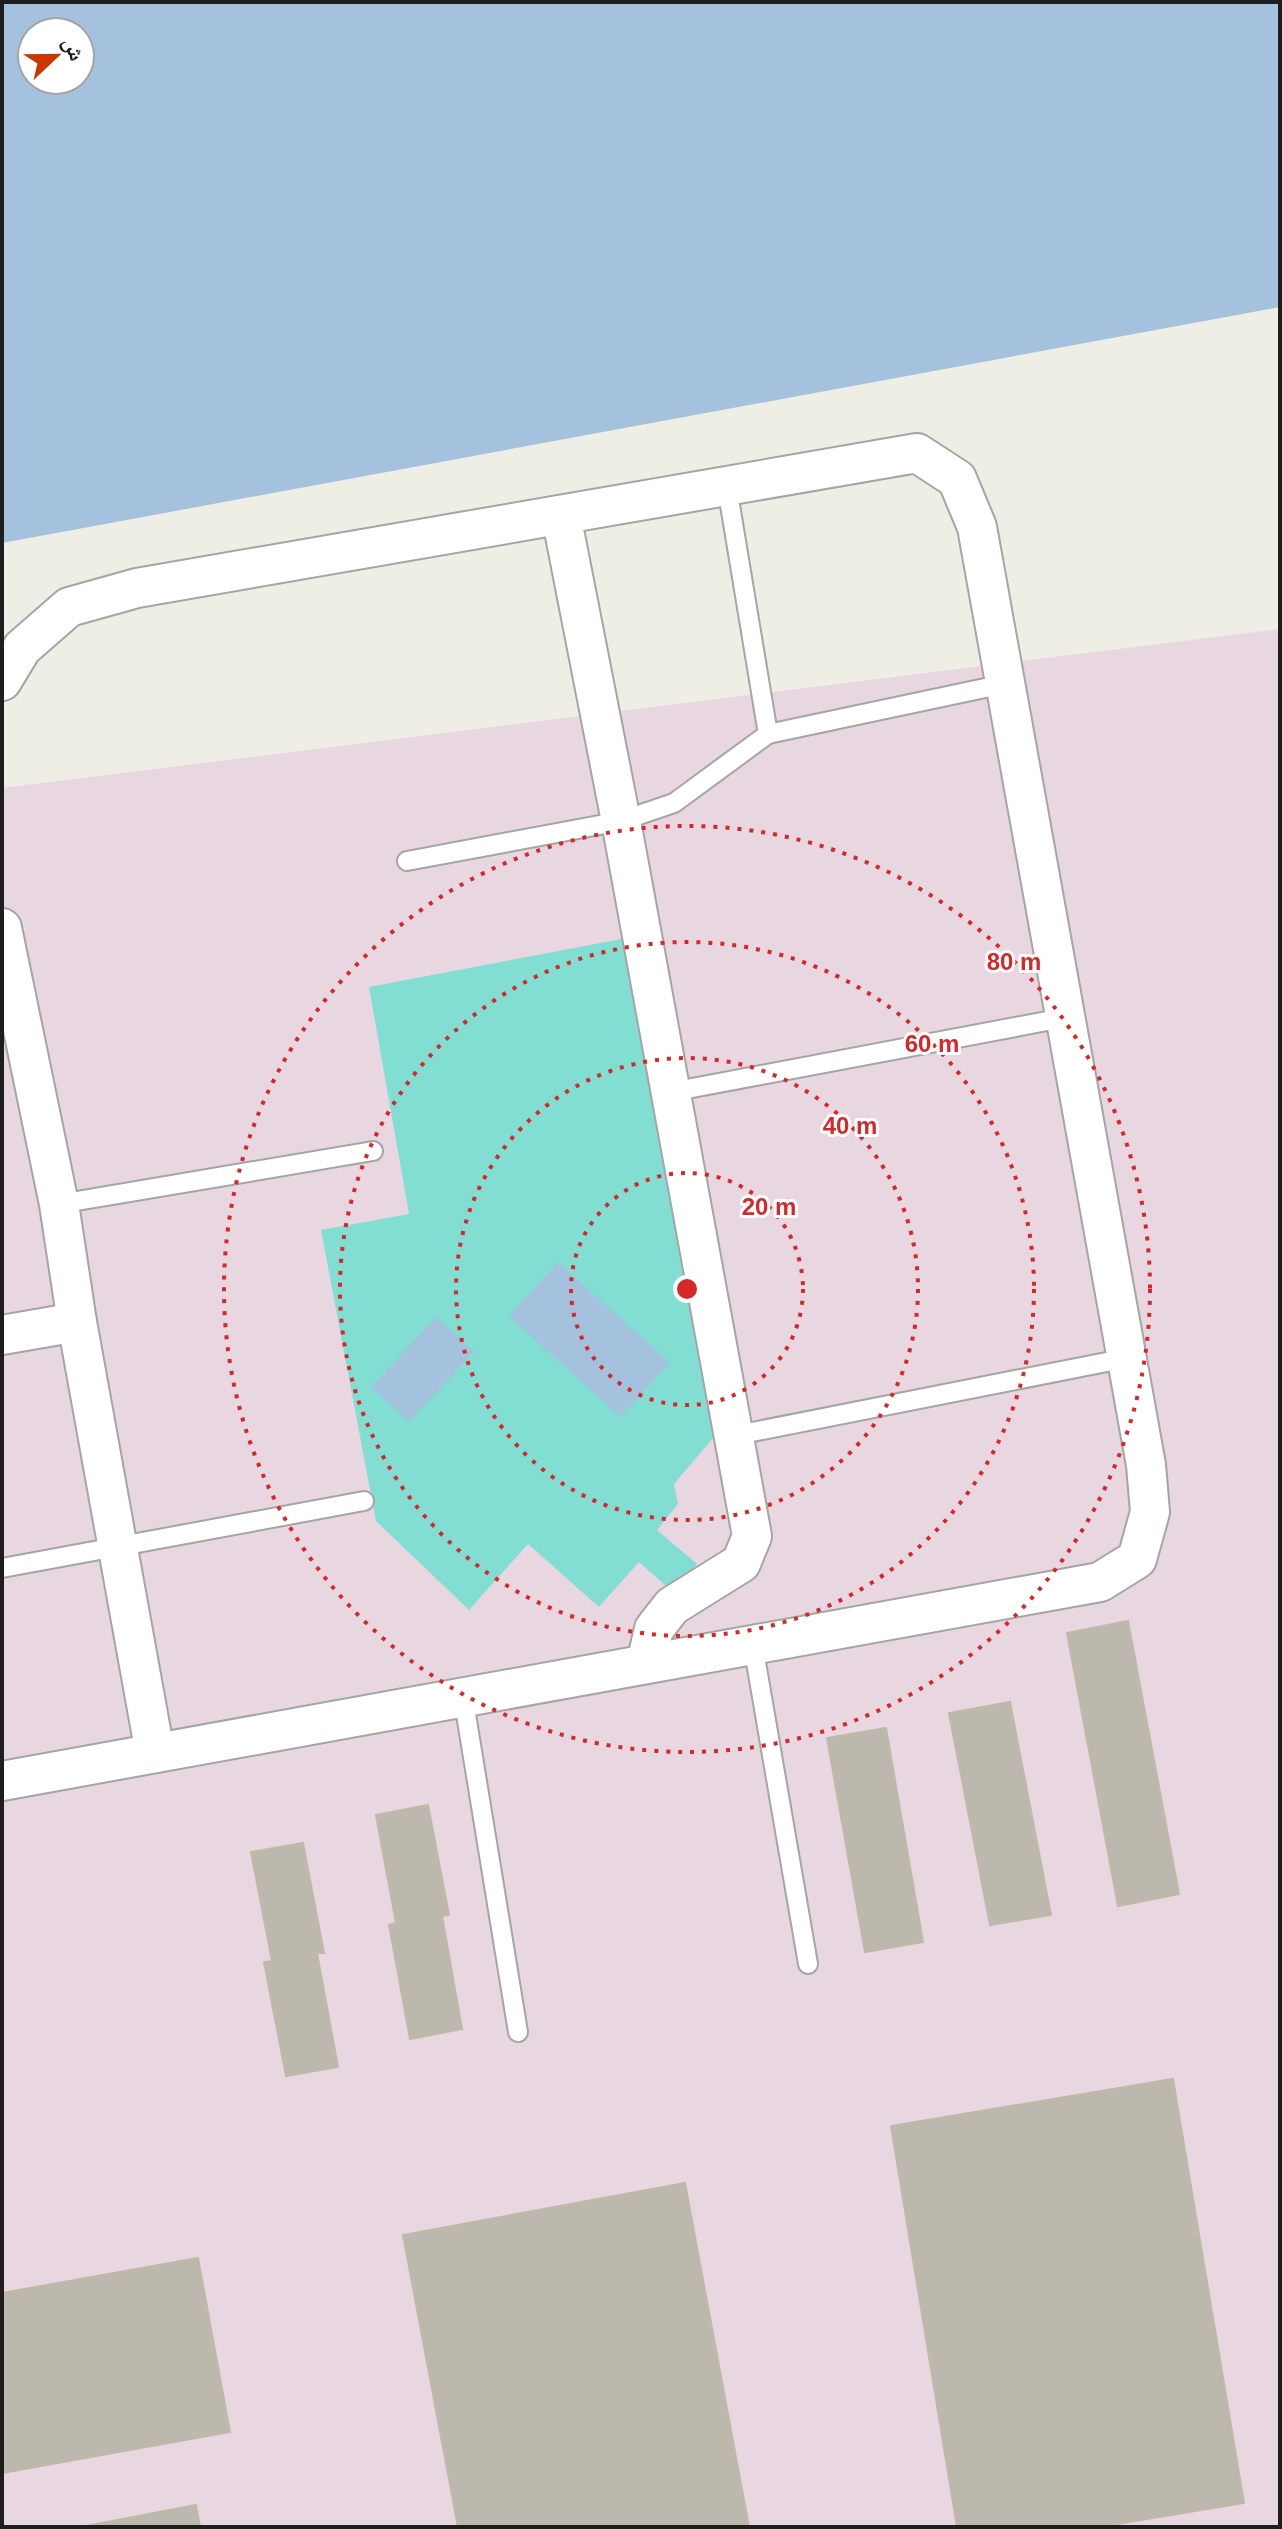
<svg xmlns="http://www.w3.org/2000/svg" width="1282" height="2529" font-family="Helvetica,'Noto Naskh Arabic',sans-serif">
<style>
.industrial{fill:#e8d6e0}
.pitch{fill:#82ded3}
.water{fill:#a4c1dd;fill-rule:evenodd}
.building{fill:#bcb8ae;stroke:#c1b9a7;stroke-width:2}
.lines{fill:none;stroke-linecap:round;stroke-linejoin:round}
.service-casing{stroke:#a5a5a5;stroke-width:22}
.minor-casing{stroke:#a5a5a5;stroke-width:42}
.service{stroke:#fff;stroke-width:18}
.minor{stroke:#fff;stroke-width:38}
.ring{fill:none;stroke:#d62828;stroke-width:4;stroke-dasharray:4 8}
.centre{fill:#d62828;stroke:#fff;stroke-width:4}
.ring-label{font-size:24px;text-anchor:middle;font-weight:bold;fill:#d62828;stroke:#fff;stroke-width:6;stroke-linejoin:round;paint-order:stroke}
</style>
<rect width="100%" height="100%" fill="#efeee4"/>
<!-- industrial -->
<path class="industrial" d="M1280 629V2527H2V788Z"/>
<!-- pitch -->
<path class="pitch" d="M627 938 718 1432 674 1484 678 1504 657 1530 697 1564 675 1594 639 1562 599 1607 528 1544 469 1610 376 1521 321 1230 409 1214 369 987Z"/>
<!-- water -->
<g class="water">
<path d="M2 2H1280V307L2 543ZM32 32H80V80H32Z"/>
<path d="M558 1262 670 1363 620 1417 509 1316Z"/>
<path d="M436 1317 474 1352 409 1422 371 1387Z"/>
</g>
<!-- building -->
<g class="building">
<path d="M1128 1621 1179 1894 1118 1906 1067 1633Z"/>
<path d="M1010 1702 1051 1915 990 1925 949 1713Z"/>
<path d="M886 1728 923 1942 865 1952 827 1738Z"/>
<path d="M428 1805 449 1915 442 1916 462 2029 410 2039 389 1925 396 1923 376 1815Z"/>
<path d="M303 1843 324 1953H317L338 2067 286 2076 264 1962 272 1961 251 1852Z"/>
<path d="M1173 2079 1244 2503 1099 2527H957L891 2126Z"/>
<path d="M685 2183 749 2527H458L403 2235Z"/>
<path d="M198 2258 230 2432 2 2473V2293Z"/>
<path d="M196 2505 200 2527H81Z"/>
</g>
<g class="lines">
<defs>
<g id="service">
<path d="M727 487 768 734 1004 684"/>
<path d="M407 861 621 821 674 803 768 734"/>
<path d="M671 1092 1063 1018"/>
<path d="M59 1204 373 1151"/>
<path d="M732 1436 1127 1358"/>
<path d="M2 1568 364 1501"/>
<path d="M753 1645 808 1964"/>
<path d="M463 1696 518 2032"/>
</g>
<g id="minor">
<path d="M561 515 621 821 752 1536 741 1563 672 1606 654 1629 646 1664"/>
<path d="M2 681 22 648 69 607 137 588 917 453 957 479 977 527 1146 1465 1150 1512 1137 1559 1100 1582 2 1781"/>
<path d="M2 928 59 1204 77 1322 155 1753"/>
<path d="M2 1335 77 1322"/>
</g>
</defs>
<!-- service casing -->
<use href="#service" class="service-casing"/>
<!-- minor casing -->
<use href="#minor" class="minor-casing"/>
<!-- service -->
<use href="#service" class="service"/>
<!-- minor -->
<use href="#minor" class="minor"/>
</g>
<!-- distance rings -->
<g class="ring">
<circle cx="687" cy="1289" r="116"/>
<circle cx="687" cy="1289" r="231"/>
<circle cx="687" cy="1289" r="347"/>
<circle cx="687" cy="1289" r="463"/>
</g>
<circle cx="687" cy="1289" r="12" class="centre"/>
<g class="ring-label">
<text x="1014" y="970">80 m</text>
<text x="932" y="1052">60 m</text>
<text x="850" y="1134">40 m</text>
<text x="769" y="1215">20 m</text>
</g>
<!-- border -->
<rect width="1282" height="2529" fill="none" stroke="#1e1e1e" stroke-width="8"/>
<!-- north arrow -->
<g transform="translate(56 56) rotate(68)"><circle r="38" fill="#ffffff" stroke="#a5a5a5" stroke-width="2"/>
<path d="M0-6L14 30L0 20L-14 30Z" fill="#cc3700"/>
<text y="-12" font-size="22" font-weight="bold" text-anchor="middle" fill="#1e1e1e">ش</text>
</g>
</svg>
